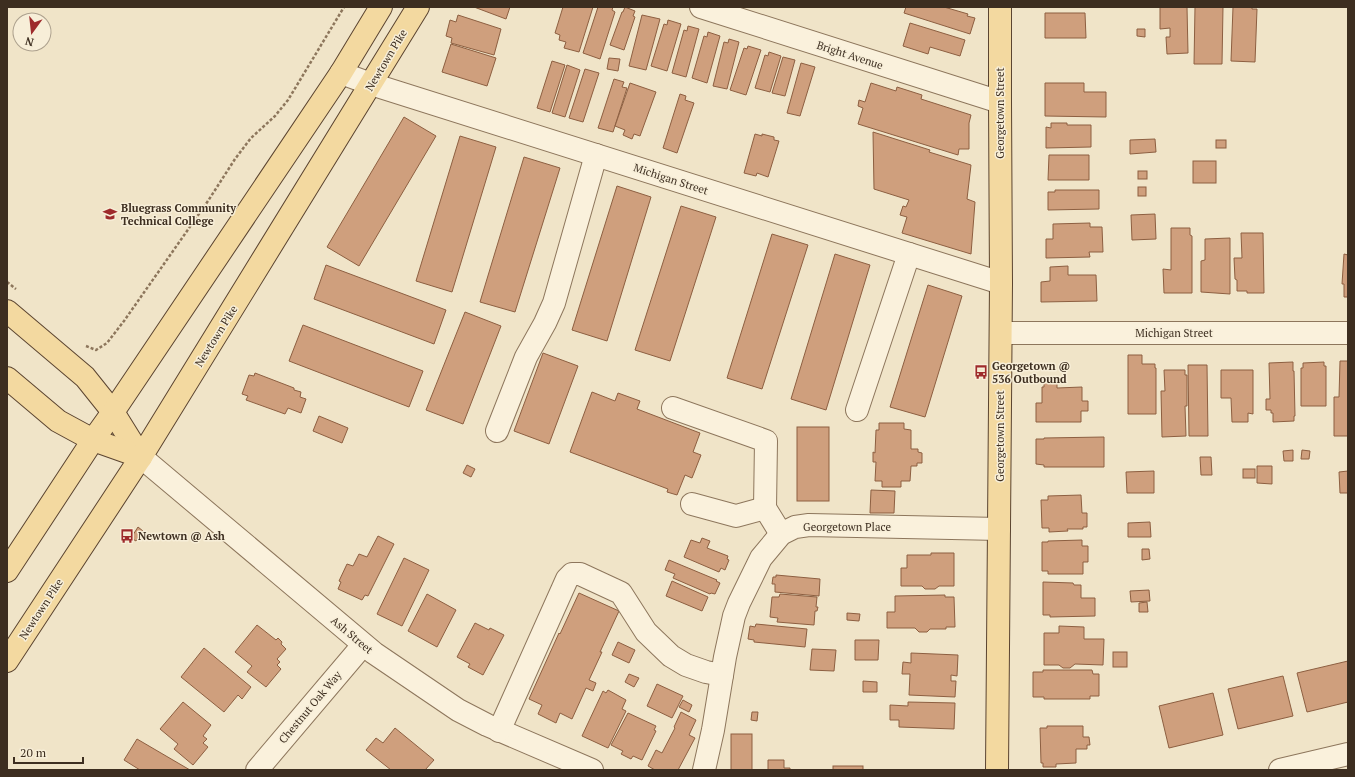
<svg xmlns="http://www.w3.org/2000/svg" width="1355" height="777" font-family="'PT Serif',serif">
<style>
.building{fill:#cf9f7d;stroke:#8d5f41}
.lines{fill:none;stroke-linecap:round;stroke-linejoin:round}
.minor-casing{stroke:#8d765c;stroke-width:24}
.major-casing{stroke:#5b4430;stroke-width:24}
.path{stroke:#8d765c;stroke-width:2.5;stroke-dasharray:3 2;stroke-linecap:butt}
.minor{stroke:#faf1dc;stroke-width:22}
.major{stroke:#f3d9a0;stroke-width:22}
.labels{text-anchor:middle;stroke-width:3;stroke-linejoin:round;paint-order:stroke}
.street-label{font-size:11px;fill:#3d2e20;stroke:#f7eed8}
.poi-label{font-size:11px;font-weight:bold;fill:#3d2e20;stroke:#f7eed8;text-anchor:start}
</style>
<rect width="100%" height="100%" fill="#f0e4c8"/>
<!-- building -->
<g class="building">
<path d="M474 7H510L506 19Z"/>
<path d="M563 7H593L579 52 564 48 566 42 559 40 560 35 555 33Z"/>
<path d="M598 7H613L612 10 615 12 600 59 583 53Z"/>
<path d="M625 7 635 11 633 16 635 17 624 50 610 45 622 12H623Z"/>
<path d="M906 7H944L968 14 967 16 975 18 970 34 904 13Z"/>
<path d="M1160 7H1187L1188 53 1167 54 1166 37H1170V28L1160 29Z"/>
<path d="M1195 7H1223L1222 64H1194Z"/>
<path d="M1233 7H1252V9H1257L1255 62 1231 61Z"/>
<path d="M1045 13H1085L1086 38H1045Z"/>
<path d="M458 15 501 29 494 55 451 43 452 38 446 36 450 20 456 22Z"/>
<path d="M642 15 660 19 646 70 629 66Z"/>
<path d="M668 20 681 24 667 71 651 66 664 24 667 25Z"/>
<path d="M910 23 965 40 960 56 930 47 928 54 903 46Z"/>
<path d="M688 26 699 29 686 77 672 73 684 30 687 31Z"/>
<path d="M1137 29H1145V37L1137 36Z"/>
<path d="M708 32 720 36 707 83 692 78 704 36 707 37Z"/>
<path d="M729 39 739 42 727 89 713 86 724 42 728 43Z"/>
<path d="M451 44 496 58 487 86 442 72Z"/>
<path d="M748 46 761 50 746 95 730 90 744 48 747 49Z"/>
<path d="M769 52 781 56 770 92 755 88 765 55 768 56Z"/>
<path d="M783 57 795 60 785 96 772 93Z"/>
<path d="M609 58 620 59 618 71 607 69Z"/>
<path d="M552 61 565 65 550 112 537 108Z"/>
<path d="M801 63 815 67 800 116 787 113Z"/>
<path d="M567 65 580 70 565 117 552 113Z"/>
<path d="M585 69 599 73 583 122 569 118Z"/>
<path d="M614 79 624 82 622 87 627 88 613 132 598 128Z"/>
<path d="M630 83 656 92 640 136 634 134 632 139 623 135 625 130 615 126Z"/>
<path d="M871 83 896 91 897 87 922 95 921 99 971 115 969 123V149H959L958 155 858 124 863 108 858 106 859 100 865 102Z"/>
<path d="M1045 83H1084V92H1106V117L1045 116Z"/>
<path d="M680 94 686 96 685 100 694 103 677 153 663 148Z"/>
<path d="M404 117 436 136 359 266 327 247Z"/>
<path d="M1051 123H1067V125H1091V147L1046 148V127L1051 128Z"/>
<path d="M873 132 930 150 929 152 971 165 967 199 975 202 971 254 902 233 907 217 900 215 903 206 906 207 909 200 874 189Z"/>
<path d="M755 134 762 136V134L774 137V140L779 141 768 177 757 173 756 176 744 173Z"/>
<path d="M460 136 496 147 452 292 416 281Z"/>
<path d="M1155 139 1156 152 1130 154V140Z"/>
<rect x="1216" y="140" width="10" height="8"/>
<path d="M1049 155H1089V180H1048Z"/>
<path d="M524 157 560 168 515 312 480 302Z"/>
<rect x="1193" y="161" width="23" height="22"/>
<rect x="1138" y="171" width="9" height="8"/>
<path d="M617 186 651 197 607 341 572 330Z"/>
<rect x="1138" y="187" width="8" height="9"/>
<path d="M1055 190H1099V209L1048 210V192H1055Z"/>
<path d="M681 206 716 217 670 361 635 350Z"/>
<path d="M1155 214 1156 239 1132 240 1131 215Z"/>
<path d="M1090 223V227H1102L1103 252H1089L1090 257 1046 258V239H1053V224Z"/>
<path d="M1171 228H1190V235L1192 236V293H1164L1163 269 1171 270Z"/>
<path d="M1241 233H1263L1264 293H1247V291H1237V280L1235 279 1234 258H1242Z"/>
<path d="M772 234 808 245 762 389 727 378Z"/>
<path d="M1230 238V294L1201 292V261L1205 260V239Z"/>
<path d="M835 254 870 265 826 410 791 399Z"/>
<path d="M1344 254 1348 255V297H1344V284H1342Z"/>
<path d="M326 265 446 310 434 344 314 299Z"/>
<path d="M1068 266V275H1096L1097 301 1041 302V282L1050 281V267Z"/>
<path d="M928 285 962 296 925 417 890 407Z"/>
<path d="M465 312 501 326 463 424 426 410Z"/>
<path d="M303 325 423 371 409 407 289 361Z"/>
<path d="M543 353 578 366 549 444 514 431Z"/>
<path d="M1128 355H1142V364H1155V368H1156V414H1128Z"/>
<path d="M1340 361H1348V436H1334V397H1339Z"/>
<path d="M1293 362V371H1294L1295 416H1294V421L1273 422V413H1271V410H1266V399H1270L1269 363Z"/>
<path d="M1324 362V366H1326V406H1301V368H1303V363Z"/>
<path d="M1188 365H1207L1208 436H1189Z"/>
<path d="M1164 370H1185V375H1187V406H1185L1186 436 1162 437 1161 391H1165Z"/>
<path d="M1221 370H1253V414L1248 413V422H1232L1231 398H1221Z"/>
<path d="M255 373 294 388V390L301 392 300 397 306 399 301 413 288 408 285 414 246 400 248 396 242 394 249 375 254 376Z"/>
<path d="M1044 380H1057V388L1082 387V401H1088V411H1081V422H1036V403H1042V387H1044Z"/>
<path d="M592 392 615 401 618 393 640 401 637 409 700 433 693 452 701 455 692 478 685 475 677 495 667 492 668 489 570 452Z"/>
<path d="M319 416 348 428 342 443 313 431Z"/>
<path d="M879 423H904V429L911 430V449H918V452L922 453V463H917V466H911L910 481H901V487H882V481H875L876 462H873V452L875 453 876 430H879Z"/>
<rect x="797" y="427" width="32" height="74"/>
<path d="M1104 437V467H1044V465L1036 464V439H1044V438Z"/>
<path d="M1293 450V461H1284L1283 451Z"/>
<path d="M1302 450 1310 451 1309 459H1301Z"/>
<path d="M1200 457H1211L1212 475H1201Z"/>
<path d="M467 465 475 469 471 477 463 473Z"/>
<path d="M1257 466H1272V484L1257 483Z"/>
<rect x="1243" y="469" width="12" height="9"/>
<path d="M1154 471V493H1127L1126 472Z"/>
<path d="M1348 471V493H1340L1339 472Z"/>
<path d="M871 490 895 491 894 513H870Z"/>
<path d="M1081 495 1082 513H1087V527H1083V529H1067L1068 531 1049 532V528H1042L1041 500H1048V496Z"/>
<path d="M1150 522 1151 537H1128V523Z"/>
<path d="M138 527 143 531 136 541 131 538Z"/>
<path d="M378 536 394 544 368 596 365 595 362 600 338 589 341 582 339 581 347 564 353 566 359 554 367 557Z"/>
<path d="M702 538 710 541 707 548 728 556 727 559 729 560 725 570 721 568 719 572 684 557 691 540 700 543Z"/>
<path d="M1082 540V546H1088V562H1083V574H1048V571H1042V542H1048V541Z"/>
<path d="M1142 549H1149L1150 559 1142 560Z"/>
<path d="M931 553H954V586H939L935 589H925L922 586H901V568H907V555H931Z"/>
<path d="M404 558 429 570 402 626 377 614Z"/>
<path d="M669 560 717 580 716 581 720 583 715 594 711 593 710 594 673 578 675 574 665 570Z"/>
<path d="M776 575 820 579 819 596 775 592V584H772L773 577H776Z"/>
<path d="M672 581 708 597 702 611 666 596Z"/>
<path d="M1043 582 1073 583 1074 585H1081V598H1095V616L1050 617V615H1043Z"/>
<path d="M1149 590 1150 601 1131 602 1130 591Z"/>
<path d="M579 593 619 611 600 652H602L589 680 596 683 593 691 586 688 572 719 560 713 556 723 538 714 542 705 529 699 559 633 560 634Z"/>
<path d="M427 594 456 610 437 647 408 631Z"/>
<path d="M780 594 817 597 816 607H818L817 611H815L814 625 777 622 778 618 770 617 772 597H779Z"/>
<path d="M945 595V597H954L955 627H946V629H930L927 632H919L915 628H887V612H895V596Z"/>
<path d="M1147 602 1148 612H1139V603Z"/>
<path d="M847 613 860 614 859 621 847 620Z"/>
<path d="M475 623 489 630 490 628 504 635 483 675 468 667 470 664 457 657Z"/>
<path d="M756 624 807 629 805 647 754 642V640L748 639 750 626 755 627Z"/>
<path d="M257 625 276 640 278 638 282 642 281 644 286 649 277 659 280 662 277 665 281 669 266 687 247 672 252 666 235 652Z"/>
<path d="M1059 626 1084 627V639H1104L1103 665 1075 664 1070 668H1063L1059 665H1044V633H1059Z"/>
<path d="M855 640H879L878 660H855Z"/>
<path d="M618 642 635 650 629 663 612 655Z"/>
<path d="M204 648 251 687 242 699 238 695 224 712 181 677Z"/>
<path d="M812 649 836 650 834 671 810 670Z"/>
<rect x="1113" y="652" width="14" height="15"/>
<path d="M911 653 958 655 957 676 951 675V681H956L955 697 909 695 910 674H902L903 662 911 663Z"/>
<path d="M1348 661V702L1307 712 1297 673Z"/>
<path d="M1043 670H1092L1093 674H1099V696H1090V699H1044V697H1033V672H1043Z"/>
<path d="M629 674 639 678 634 687 625 682Z"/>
<path d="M1283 676 1293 716 1238 729 1228 689Z"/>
<path d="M863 681 877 682V692H863Z"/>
<path d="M657 684 683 696 672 718 647 706Z"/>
<path d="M608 690 626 700 622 709 626 711 608 748 582 736 603 691 606 693Z"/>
<path d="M1213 693 1223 735 1169 748 1159 706Z"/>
<path d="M683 700 692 705 689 712 679 707Z"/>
<path d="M183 702 211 725 203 736 207 739 203 743 208 747 193 765 174 749 178 744 160 729Z"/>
<path d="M908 702 955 703 954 729 899 727V720H890V705L908 706Z"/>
<path d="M681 712 696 720 689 735 695 738 678 770H655L648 766 656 750 662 753 675 728 674 727Z"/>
<path d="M752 712H758L757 721 751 720Z"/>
<path d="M628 713 656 726 654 730 656 731 642 760 633 756 631 759 621 754 623 751 611 745Z"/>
<path d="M1047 726H1083V737H1089L1090 745H1087V749H1076V763L1056 764V767H1043V763H1041L1040 728H1047Z"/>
<path d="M395 728 434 760 425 770H391L366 750 376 738 383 743Z"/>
<rect x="731" y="734" width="21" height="36"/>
<path d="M137 739 190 770H140L124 760Z"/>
<path d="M768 760H784V768H790V770H768Z"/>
<rect x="833" y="766" width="30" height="4"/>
</g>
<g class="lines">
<defs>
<g id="minor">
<path d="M701 7 1000 102"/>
<path d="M341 73 371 84 1001 283"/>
<path d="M1001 333H1348"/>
<path d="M673 408 766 441 765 508 781 534"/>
<path d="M857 410 909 254"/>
<path d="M497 431 526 357 545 323 554 303 596 155"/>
<path d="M141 457 374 653 458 710 487 725 592 770"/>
<path d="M692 504 736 516 765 508"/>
<path d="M499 731 567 579 572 574H580L621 593 646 632 671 656 686 665 706 672 722 675"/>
<path d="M257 770 363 645"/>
<path d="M704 770 713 730 725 657 734 616 739 603 761 558 781 534 795 527 809 525 999 529"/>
<path d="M1280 770 1348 754"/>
</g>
<g id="major">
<path d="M7 311 85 377 113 412 141 457"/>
<path d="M7 378 58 421 93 440 141 457"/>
<path d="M7 571 93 440 113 412 341 73 381 7"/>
<path d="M7 661 141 457 418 7"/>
<path d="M997 770 1001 283 1000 102V7"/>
</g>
</defs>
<!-- minor casing -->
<use href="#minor" class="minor-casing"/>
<!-- major casing -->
<use href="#major" class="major-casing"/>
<!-- path -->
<g class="path">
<path d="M7 282 16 289"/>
<path d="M86 346 96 350 107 343 124 321 208 201 235 159 251 138 275 116 288 100 344 7"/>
</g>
<!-- minor -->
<use href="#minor" class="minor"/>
<!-- major -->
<use href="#major" class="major"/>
</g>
<!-- icons -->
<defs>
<symbol id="university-bare" viewBox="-9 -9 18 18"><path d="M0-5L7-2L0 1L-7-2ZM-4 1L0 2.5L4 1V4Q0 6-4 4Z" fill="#9e2a2b" stroke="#f7eed8" stroke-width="2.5" paint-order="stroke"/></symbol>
<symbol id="bus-bare" viewBox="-9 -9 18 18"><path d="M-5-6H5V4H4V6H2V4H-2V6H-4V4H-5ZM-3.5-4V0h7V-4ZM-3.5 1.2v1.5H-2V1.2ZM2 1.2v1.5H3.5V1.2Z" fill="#9e2a2b" stroke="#f7eed8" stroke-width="2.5" paint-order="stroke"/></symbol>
</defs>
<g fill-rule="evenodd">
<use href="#university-bare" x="100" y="204" width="20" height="20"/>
<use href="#bus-bare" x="971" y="362" width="20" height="20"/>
<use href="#bus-bare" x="117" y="526" width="20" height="20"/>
</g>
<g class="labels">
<!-- street labels -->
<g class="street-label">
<text transform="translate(850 55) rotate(18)" y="4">Bright Avenue</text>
<text transform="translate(386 60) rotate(-59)" y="4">Newtown Pike</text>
<text transform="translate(1000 113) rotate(-90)" y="4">Georgetown Street</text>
<text transform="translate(671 179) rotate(18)" y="4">Michigan Street</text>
<text x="1174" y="337">Michigan Street</text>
<text transform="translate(216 336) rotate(-58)" y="4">Newtown Pike</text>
<text transform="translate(1000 436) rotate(-90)" y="4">Georgetown Street</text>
<text x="847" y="531">Georgetown Place</text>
<text transform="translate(41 609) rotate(-57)" y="4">Newtown Pike</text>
<text transform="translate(352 635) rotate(40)" y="4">Ash Street</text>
<text transform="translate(310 707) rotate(-50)" y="4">Chestnut Oak Way</text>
</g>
<!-- poi labels -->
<g class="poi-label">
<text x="121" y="212">Bluegrass Community<tspan x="121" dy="13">Technical College</tspan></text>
<text x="992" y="370">Georgetown @<tspan x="992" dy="13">536 Outbound</tspan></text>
<text x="138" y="540">Newtown @ Ash</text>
</g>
</g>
<!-- border -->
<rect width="1355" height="777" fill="none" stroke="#3d2e20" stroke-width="16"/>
<!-- north arrow -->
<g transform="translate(32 32) rotate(195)"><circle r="19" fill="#f7eed8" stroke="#ada18e"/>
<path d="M0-3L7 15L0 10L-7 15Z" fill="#9e2a2b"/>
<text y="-6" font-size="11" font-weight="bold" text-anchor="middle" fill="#3d2e20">N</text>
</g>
<!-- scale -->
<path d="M14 757v6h69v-6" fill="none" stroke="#3d2e20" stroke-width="2"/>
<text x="20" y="757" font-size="12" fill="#3d2e20" stroke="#f7eed8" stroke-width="3" paint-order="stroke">20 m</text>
</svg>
